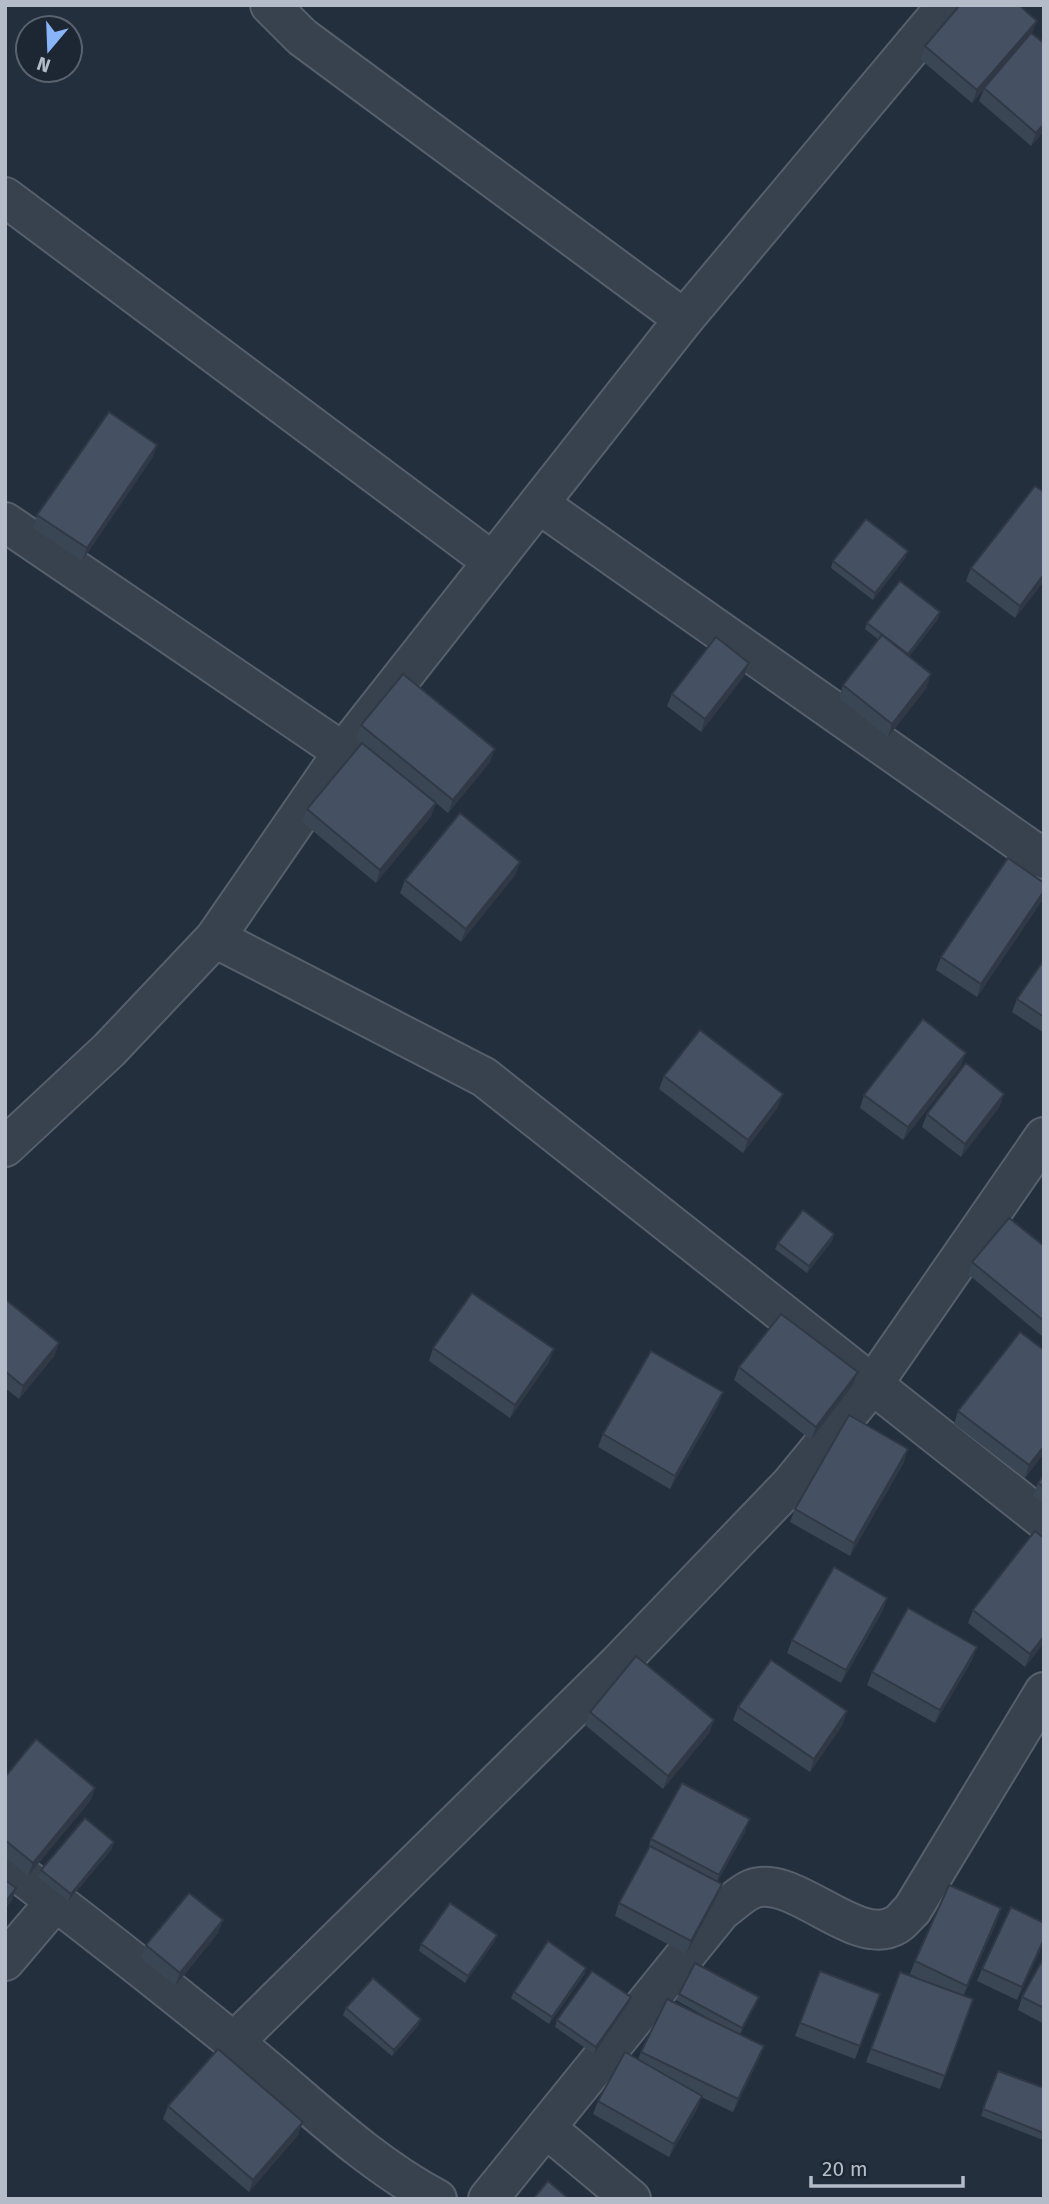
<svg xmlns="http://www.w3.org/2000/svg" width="1049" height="2204" font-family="'Fira Sans',sans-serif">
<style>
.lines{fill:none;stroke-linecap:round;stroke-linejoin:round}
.minor-casing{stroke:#565f6c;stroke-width:42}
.minor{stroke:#38414e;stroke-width:38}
.wall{fill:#3b4654}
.shaded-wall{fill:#303945}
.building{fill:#455162;stroke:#303945;stroke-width:2}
</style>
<rect width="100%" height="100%" fill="#242f3e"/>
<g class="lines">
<defs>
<g id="minor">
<path d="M270 5 302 37 684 319"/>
<path d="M5 197 493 562"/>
<path d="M539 504 1044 859"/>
<path d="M5 522 343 752"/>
<path d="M215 938 484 1077 1044 1520"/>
<path d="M5 1147 109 1050 215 938 343 752 684 319 947 5"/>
<path d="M5 1863C89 1926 171 1991 252 2057 311 2106 369 2163 437 2199"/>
<path d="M5 1961 56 1901"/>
<path d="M234 2042 618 1664 790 1485 873 1384 1044 1137"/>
<path d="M546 2128 631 2199"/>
<path d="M488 2199 721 1911C731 1904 742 1893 752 1889 794 1873 856 1949 896 1925 902 1922 907 1914 912 1910L1044 1692"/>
</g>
</defs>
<!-- minor casing -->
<use href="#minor" class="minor-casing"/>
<!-- minor -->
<use href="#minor" class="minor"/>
</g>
<!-- wall -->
<g class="wall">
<path d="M1037 21 1032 33 1044 131 1031 146 979 101 984 89 972 103 920 59 925 46Z"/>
<path d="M157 445 152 458 82 561 33 528 37 515Z"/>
<path d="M908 551 905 558 873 600 831 568 833 561Z"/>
<path d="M971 568 1044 581 1015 618 966 581Z"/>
<path d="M940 612 938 619 909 656 927 687 888 737 839 698 843 685 879 640 865 629 867 623Z"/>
<path d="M749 663 744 676 701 732 667 706 672 694Z"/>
<path d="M361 725 490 762 448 813 400 773 436 803 431 816 376 883 302 822 307 809 362 743 356 738Z"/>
<path d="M520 862 515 875 461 942 400 893 405 880Z"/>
<path d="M1044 883 1043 899 977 997 936 970 941 957Z"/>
<path d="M1044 960V1033L1012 1012 1017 999Z"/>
<path d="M961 1066 903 1140 860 1108 864 1095Z"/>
<path d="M664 1076 778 1107 743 1153 659 1089Z"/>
<path d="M1000 1106 961 1157 922 1127 927 1114Z"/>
<path d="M834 1234 832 1241 807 1273 775 1249 778 1243Z"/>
<path d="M1044 1246V1336L1043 1337 968 1274 972 1262Z"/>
<path d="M5 1299 59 1343 54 1356 19 1399 5 1388Z"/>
<path d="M433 1348 549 1362 510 1418 429 1361Z"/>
<path d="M739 1367 853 1385 811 1440 734 1380Z"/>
<path d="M718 1405 670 1489 598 1447 603 1434Z"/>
<path d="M958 1411 1044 1453 1025 1478 954 1424Z"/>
<path d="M904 1462 850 1556 790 1522 795 1509Z"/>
<path d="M1044 1475V1504L1033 1496 1038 1483Z"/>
<path d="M1044 1538V1643L1025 1667 968 1623 973 1610Z"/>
<path d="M887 1598 883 1610 841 1683 787 1653 792 1640Z"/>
<path d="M977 1647 972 1660 935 1723 867 1685 872 1672Z"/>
<path d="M738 1707 843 1724 810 1772 733 1720Z"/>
<path d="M590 1712 714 1720 709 1733 663 1789 585 1725Z"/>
<path d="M5 1777 95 1788 90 1801 28 1876 5 1857Z"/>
<path d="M745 1832 717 1882 722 1884 717 1897 686 1954 615 1916 619 1903 647 1852 651 1839Z"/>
<path d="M112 1849 68 1901 38 1877 41 1870Z"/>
<path d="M997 1921 964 1995 973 1999 940 2089 866 2062 900 1972 920 1979 910 1974 915 1961Z"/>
<path d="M1044 1923V1942L1017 2000 977 1981 982 1969Z"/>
<path d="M218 1933 175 1986 141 1958 146 1945Z"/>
<path d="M495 1941 465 1983 419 1951 421 1944Z"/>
<path d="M1044 1957V2024L1018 2010 1022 1997Z"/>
<path d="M586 1968 584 1975 549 2024 511 1998 514 1992Z"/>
<path d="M820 1971 880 1994 855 2059 795 2036Z"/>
<path d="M679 1994 756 2004 740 2034 759 2059 733 2112 701 2097 697 2109 669 2157 593 2114 598 2101 638 2060 641 2052 724 2027 676 2000Z"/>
<path d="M628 2004 594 2054 555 2027 557 2020Z"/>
<path d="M346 2008 421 2019 418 2026 392 2056 343 2015Z"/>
<path d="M998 2071 1044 2088 1043 2140 981 2116Z"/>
<path d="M168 2106 298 2135 249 2192 163 2119Z"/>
</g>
<!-- shaded-wall -->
<g class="shaded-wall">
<path d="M1037 21 1032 33 972 103 977 90Z"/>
<path d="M1044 124V131L1031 146 1036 133Z"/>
<path d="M157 445 152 458 82 561 87 548Z"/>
<path d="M908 551 905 558 873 600 875 593Z"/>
<path d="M1044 574V581L1015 618 1020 606Z"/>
<path d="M940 612 938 619 906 661 908 654Z"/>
<path d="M749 663 744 676 701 732 705 719Z"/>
<path d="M931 674 927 687 888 737 892 724Z"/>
<path d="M495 749 490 762 448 813 453 800Z"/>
<path d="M436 803 431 816 376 883 380 870Z"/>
<path d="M520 862 515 875 461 942 466 929Z"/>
<path d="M1044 891 1043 899 977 997 981 984Z"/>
<path d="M966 1053 961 1066 903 1140 908 1127Z"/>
<path d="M783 1094 778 1107 743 1153 748 1140Z"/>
<path d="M1004 1094 1000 1106 961 1157 965 1144Z"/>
<path d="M834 1234 832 1241 807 1273 809 1266Z"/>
<path d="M59 1343 54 1356 19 1399 23 1386Z"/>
<path d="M554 1349 549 1362 510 1418 515 1405Z"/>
<path d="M858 1372 853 1385 811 1440 816 1427Z"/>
<path d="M723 1392 718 1405 670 1489 675 1476Z"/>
<path d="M1044 1446V1453L1025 1478 1029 1465Z"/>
<path d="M908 1449 904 1462 850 1556 854 1543Z"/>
<path d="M887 1598 883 1610 841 1683 846 1670Z"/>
<path d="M1044 1636V1643L1025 1667 1030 1654Z"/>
<path d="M977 1647 972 1660 935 1723 940 1710Z"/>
<path d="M847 1711 843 1724 810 1772 814 1759Z"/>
<path d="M714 1720 709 1733 663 1789 668 1776Z"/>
<path d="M95 1788 90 1801 28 1876 33 1863Z"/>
<path d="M750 1819 745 1832 714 1888 719 1875Z"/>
<path d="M114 1842 112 1849 68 1901 71 1894Z"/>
<path d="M722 1884 717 1897 686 1954 691 1941Z"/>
<path d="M16 1888 12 1901 5 1909V1902Z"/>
<path d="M1001 1908 997 1921 962 1999 967 1986Z"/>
<path d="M223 1920 218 1933 175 1986 180 1973Z"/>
<path d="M497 1935 495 1941 465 1983 468 1976Z"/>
<path d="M1044 1939V1942L1017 2000 1022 1987Z"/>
<path d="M586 1968 584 1975 549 2024 552 2017Z"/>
<path d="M631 1997 628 2004 594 2054 596 2047Z"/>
<path d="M759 1997 756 2004 740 2035 742 2028Z"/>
<path d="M421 2019 418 2026 392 2056 394 2050Z"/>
<path d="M764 2046 759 2059 733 2112 738 2099Z"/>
<path d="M702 2096 697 2109 669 2157 674 2144Z"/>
<path d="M303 2122 298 2135 249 2192 253 2180Z"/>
</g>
<!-- building -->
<g class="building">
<path d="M960 5H1019L1037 21 977 90 925 46Z"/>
<path d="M1031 33 1044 43V124L1036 133 984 88Z"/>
<path d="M109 412 157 445 87 548 37 515Z"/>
<path d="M1035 486 1044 492V574L1020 606 971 568Z"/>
<path d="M866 519 908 551 875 593 833 561Z"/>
<path d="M900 581 940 612 908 654 867 623Z"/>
<path d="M882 635 931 674 892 724 843 685Z"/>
<path d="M716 637 749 663 705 719 672 694Z"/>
<path d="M403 674 495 749 453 800 361 725Z"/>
<path d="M362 743 436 803 380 870 307 809Z"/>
<path d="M460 813 520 862 466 929 405 880Z"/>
<path d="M1008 858 1044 883V891L981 984 941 957Z"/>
<path d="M1044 960V1017L1017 999Z"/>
<path d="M923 1019 966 1053 908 1127 864 1095Z"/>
<path d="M700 1030 783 1094 748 1140 664 1076Z"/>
<path d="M966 1063 1004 1094 965 1144 927 1114Z"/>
<path d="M803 1210 834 1234 809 1266 778 1243Z"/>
<path d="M1009 1218 1044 1246V1321L972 1262Z"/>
<path d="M472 1293 554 1349 515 1405 433 1348Z"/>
<path d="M5 1299 59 1343 23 1386 5 1371Z"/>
<path d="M781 1314 858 1372 816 1427 739 1367Z"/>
<path d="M1020 1332 1044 1350V1446L1029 1465 958 1411Z"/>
<path d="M651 1351 723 1392 675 1476 603 1434Z"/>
<path d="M849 1415 908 1449 854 1543 795 1509Z"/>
<path d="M1044 1475V1487L1038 1483Z"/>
<path d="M1035 1531 1044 1538V1636L1030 1654 973 1610Z"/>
<path d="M834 1567 887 1598 846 1670 792 1640Z"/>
<path d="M908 1608 977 1647 940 1710 872 1672Z"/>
<path d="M636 1656 714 1720 668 1776 590 1712Z"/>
<path d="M771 1660 847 1711 814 1759 738 1707Z"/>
<path d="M36 1739 95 1788 33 1863 5 1840V1777Z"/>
<path d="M682 1783 750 1819 719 1875 651 1839Z"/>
<path d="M85 1818 114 1842 71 1894 41 1870Z"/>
<path d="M650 1846 722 1884 691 1941 619 1903Z"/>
<path d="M5 1880 16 1888 5 1902Z"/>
<path d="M949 1885 1001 1908 967 1986 915 1961Z"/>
<path d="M189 1893 223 1920 180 1973 146 1945Z"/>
<path d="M450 1903 497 1935 468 1976 421 1944Z"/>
<path d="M1011 1907 1044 1923V1939L1022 1987 982 1969Z"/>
<path d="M548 1941 586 1968 552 2017 514 1992Z"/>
<path d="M1044 1957V2008L1022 1997Z"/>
<path d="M695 1963 759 1997 742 2028 679 1994Z"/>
<path d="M592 1971 631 1997 596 2047 557 2020Z"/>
<path d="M820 1971 880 1994 860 2046 800 2023Z"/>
<path d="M900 1972 973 1999 945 2076 871 2049Z"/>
<path d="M373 1978 421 2019 394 2050 346 2008Z"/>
<path d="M667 1999 764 2046 738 2099 641 2052Z"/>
<path d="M218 2049 303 2122 253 2180 168 2106Z"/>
<path d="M625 2052 702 2096 674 2144 598 2101Z"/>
<path d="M998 2071 1044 2088V2133L983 2109Z"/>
<path d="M548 2181 569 2199H533Z"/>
</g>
<!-- border -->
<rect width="1049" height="2204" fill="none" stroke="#b4bcc9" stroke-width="14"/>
<!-- north arrow -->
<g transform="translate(49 49) rotate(199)"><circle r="33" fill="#1d2633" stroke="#59626f" stroke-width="2"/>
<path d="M0-5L12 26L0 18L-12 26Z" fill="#8ab4f8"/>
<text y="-10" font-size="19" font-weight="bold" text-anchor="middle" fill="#b4bcc9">N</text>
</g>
<!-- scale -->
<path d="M811 2176v10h152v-10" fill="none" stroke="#b4bcc9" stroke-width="3.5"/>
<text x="822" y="2176" font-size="21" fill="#b4bcc9" stroke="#1d2633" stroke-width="5" paint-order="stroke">20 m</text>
</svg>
